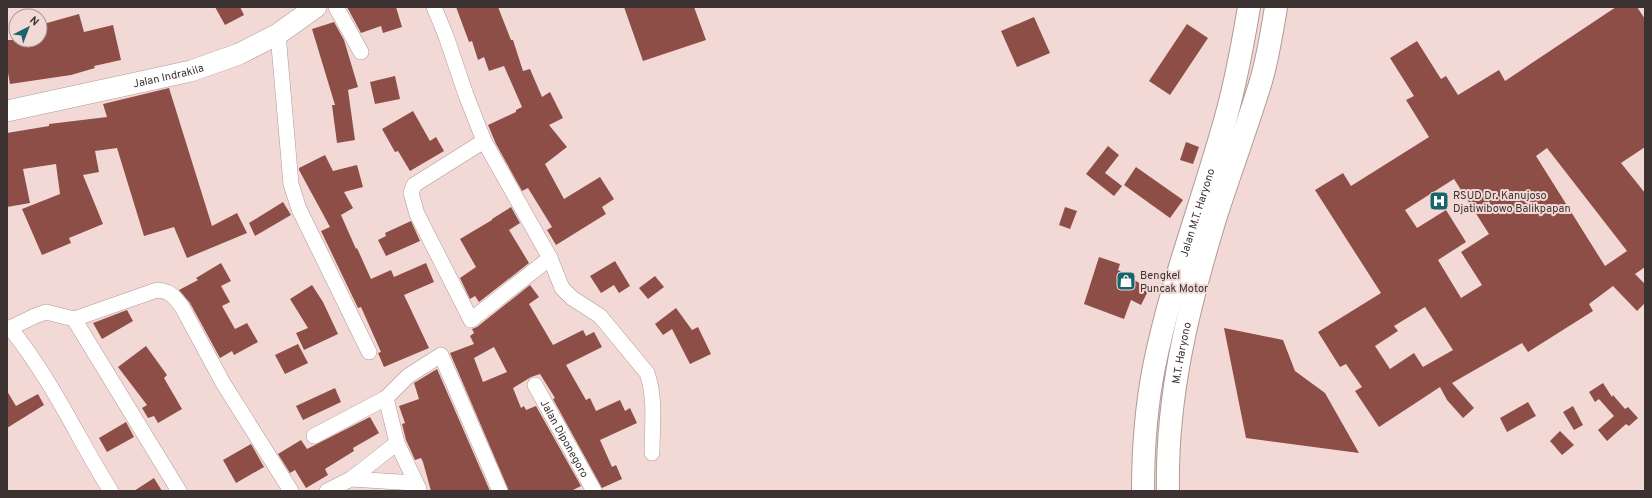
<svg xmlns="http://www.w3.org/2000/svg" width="1652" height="498" font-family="Overpass,sans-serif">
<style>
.building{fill:#8d4e47;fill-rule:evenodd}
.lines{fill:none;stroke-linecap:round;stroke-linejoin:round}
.street-casing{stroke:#b19996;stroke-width:16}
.secondary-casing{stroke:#b19996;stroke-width:22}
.highway-casing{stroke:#b19996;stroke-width:24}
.street{stroke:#fff;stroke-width:15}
.secondary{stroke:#fff;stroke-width:21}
.highway{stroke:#fff;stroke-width:22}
.labels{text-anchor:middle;stroke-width:4;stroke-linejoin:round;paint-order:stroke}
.street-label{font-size:11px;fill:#3c3231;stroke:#f2d9d5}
.poi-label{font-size:11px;fill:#3c3231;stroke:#f2d9d5;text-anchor:start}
</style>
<rect width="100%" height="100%" fill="#f2d9d5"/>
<!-- building -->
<g class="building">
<path d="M215 7H240L244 15 225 25Z"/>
<path d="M347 7H396L402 27 383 33 381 26 361 33Z"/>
<path d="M456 7H498L511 40H513L523 71 530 69 542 97 550 92 563 118 549 125 567 147 545 164 564 199 600 177 614 199 602 207 606 214 556 245 547 230 552 227 528 188 522 191 496 144 488 125 516 112V110L522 107 504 66 489 71 484 57 478 60 472 41 469 42Z"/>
<path d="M624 7H694L706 40 643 61Z"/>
<path d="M1616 7H1637L1645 19V147L1621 163 1645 193V267L1635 274 1645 284V303L1637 311 1613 286 1589 304 1593 311 1528 352 1522 343 1452 383 1474 408 1463 418 1447 400 1440 387 1379 427 1355 391 1362 387 1346 364 1340 367 1318 332 1381 293 1315 190 1343 173 1351 186 1429 137 1406 100 1414 96 1390 58 1417 41 1441 79 1446 76 1458 95 1499 70 1505 81ZM1547 148 1627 251 1605 266 1536 156ZM1454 179 1489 234 1461 252 1482 285 1461 298 1438 260 1466 242 1446 210 1417 228 1405 210ZM1425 307 1453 350 1423 367 1414 353 1390 369 1375 346 1398 331 1394 326Z"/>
<path d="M79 14 84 32 113 25 121 60 94 66 95 68 71 75 10 84 7 67V40H40V25Z"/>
<path d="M1034 17 1050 53 1017 67 1001 31Z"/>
<path d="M334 22 344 40 358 87 348 90 355 140 337 143 332 105H335L312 29Z"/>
<path d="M1187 24 1208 38 1170 95 1149 81Z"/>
<path d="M395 76 400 99 375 104 370 82Z"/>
<path d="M169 88 212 226 237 213 247 233 187 258 174 227 144 236 117 148 95 151 99 172 83 175 103 224 69 238 71 243 42 255 22 209 60 194 56 164 23 169 30 203 7 207V133L49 126V124L107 117 103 104Z"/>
<path d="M413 111 430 141 436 137 444 151 410 171 398 151 395 152 382 129Z"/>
<path d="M1186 142 1199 147 1193 164 1180 160Z"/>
<path d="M1108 146 1119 155 1105 173 1122 186 1114 196 1086 174Z"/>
<path d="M325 155 333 171 357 165 363 187 344 192 353 208 341 215 356 249 357 248 371 279 391 270 394 277 426 263 434 282 404 295 429 348 384 367 378 353 381 352 361 307 358 308 321 231 330 227 299 170V168Z"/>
<path d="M1136 167 1183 200 1170 218 1124 185Z"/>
<path d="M283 202 291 215 255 236 249 223Z"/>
<path d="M511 207 520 223 509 230 529 263 479 302 475 296 470 299 460 278 476 267 460 239 492 220V219Z"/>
<path d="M1065 207 1077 211 1070 229 1059 225Z"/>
<path d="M411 221 420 241 386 256 378 240 386 236 385 233Z"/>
<path d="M1099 257 1120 264 1118 270 1149 289 1141 305 1131 300 1124 319 1084 304Z"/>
<path d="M615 261 630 286 619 293 614 285 601 293 590 276Z"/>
<path d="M221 263 231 281 221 286 230 302 222 306 235 329 247 323 258 342 234 355 232 351 220 358 190 303 179 290 198 280 196 278Z"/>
<path d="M655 276 664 287 648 299 639 288Z"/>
<path d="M312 285 323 302 338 334 304 350 296 333 308 328 290 299Z"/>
<path d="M530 285 539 297 529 304 553 345 583 330 586 336 594 332 602 347 566 365 586 400 590 398 596 411 620 400 625 411 630 408 637 423 600 440 612 467 616 465 622 479 602 488 553 399 555 398 540 374 531 377 513 388 521 408 524 406 526 410 536 406 581 486 571 491H509L450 353 474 344 470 336 474 333 472 329 477 327ZM494 347 507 372 483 382 474 358Z"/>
<path d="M676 308 692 330 698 327 711 354 690 364 672 329 663 335 655 324Z"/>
<path d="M127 310 133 321 102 339 93 323Z"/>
<path d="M1224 328 1283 340 1295 371 1325 393 1359 453 1246 438Z"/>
<path d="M298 344 308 363 285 374 275 355Z"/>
<path d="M146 346 167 375 164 378 182 409 158 423 154 416 148 418 142 408 147 405 118 367Z"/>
<path d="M437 369 490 491H431L423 462 421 458 415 460 406 440 402 424 405 423 399 406 419 399 414 383Z"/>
<path d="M1603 383 1612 397 1613 395 1625 409 1628 407 1638 418 1629 426 1626 424 1607 441 1598 430 1614 416 1599 399 1595 402 1589 392Z"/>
<path d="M335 388 341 402 303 420 296 406Z"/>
<path d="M7 391 16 406 38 394 44 405 7 428Z"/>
<path d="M1528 402 1536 416 1507 432 1500 418Z"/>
<path d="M1573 406 1583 425 1574 430 1563 412Z"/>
<path d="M370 417 379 433 353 448 354 451 325 469 328 475 306 488 295 470 290 473 278 454 301 440 307 449Z"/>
<path d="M126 422 134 437 107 452 99 438Z"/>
<path d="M1560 431 1574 445 1562 455 1550 441Z"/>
<path d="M251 444 264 467 236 483 223 460Z"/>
<path d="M154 478 162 491H134Z"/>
</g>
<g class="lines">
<defs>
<g id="street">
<path d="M336 7 361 52"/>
<path d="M434 7 446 36 466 95 484 141 550 258 562 288 572 298 600 316 647 373C656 398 652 426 652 453"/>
<path d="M278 34 291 184 299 209 369 352"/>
<path d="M484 141 414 185 411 193 417 214 471 320 550 258"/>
<path d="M74 319 179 491"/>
<path d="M10 328 35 316 46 312 74 319 157 290C170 291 174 296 182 307L223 383 291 491"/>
<path d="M7 330 10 328C37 361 59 400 80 438 90 456 100 474 111 491"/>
<path id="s1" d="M535 385 594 491"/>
<path d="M314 436 386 398"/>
<path d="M397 443 419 489"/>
<path d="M351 479 415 483"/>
<path d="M327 491 351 479 397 443 386 398 408 376 441 355 500 491"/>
</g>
<g id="secondary">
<path id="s2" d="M7 111 191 71 239 54 278 34 316 7"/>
</g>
<g id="highway">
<path id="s3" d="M1143 491C1143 449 1146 408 1154 367 1171 282 1203 201 1226 117 1236 81 1243 43 1249 7"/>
<path id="s4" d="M1168 491C1166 397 1188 308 1215 219 1230 172 1247 127 1261 81 1268 57 1272 32 1276 7"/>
</g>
</defs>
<!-- street casing -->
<use href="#street" class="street-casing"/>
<!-- secondary casing -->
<use href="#secondary" class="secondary-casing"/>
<!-- highway casing -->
<use href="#highway" class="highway-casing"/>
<!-- street -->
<use href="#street" class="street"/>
<!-- secondary -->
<use href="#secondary" class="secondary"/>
<!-- highway -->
<use href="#highway" class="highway"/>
</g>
<!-- icons -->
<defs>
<symbol id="hospital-square" viewBox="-11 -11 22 22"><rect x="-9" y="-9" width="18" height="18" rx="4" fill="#19656f" stroke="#f2d9d5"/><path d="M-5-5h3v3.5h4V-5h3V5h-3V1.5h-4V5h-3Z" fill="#fff"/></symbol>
<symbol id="shop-square" viewBox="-11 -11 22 22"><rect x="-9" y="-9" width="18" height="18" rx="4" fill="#19656f" stroke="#f2d9d5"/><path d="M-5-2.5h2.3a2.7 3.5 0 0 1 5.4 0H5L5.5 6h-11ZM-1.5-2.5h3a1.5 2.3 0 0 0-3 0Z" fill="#fff"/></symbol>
</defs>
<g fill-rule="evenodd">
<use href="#hospital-square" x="1428" y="190" width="22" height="22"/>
<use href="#shop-square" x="1115" y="270" width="22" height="22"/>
</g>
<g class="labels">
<!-- street labels -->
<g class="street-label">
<text dy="4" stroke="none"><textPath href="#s2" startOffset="165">Jalan Indrakila</textPath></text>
<text dy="4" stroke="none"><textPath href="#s3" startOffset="285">Jalan M.T. Haryono</textPath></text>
<text dy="4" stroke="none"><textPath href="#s4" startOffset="139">M.T. Haryono</textPath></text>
<text dy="4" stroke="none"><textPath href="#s1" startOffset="61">Jalan Diponegoro</textPath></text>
</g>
<!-- poi labels -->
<g class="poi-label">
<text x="1453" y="199">RSUD Dr. Kanujoso<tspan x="1453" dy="13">Djatiwibowo Balikpapan</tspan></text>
<text x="1140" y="279">Bengkel<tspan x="1140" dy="13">Puncak Motor</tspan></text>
</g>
</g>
<!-- border -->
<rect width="1652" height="498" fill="none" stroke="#3c3231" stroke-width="16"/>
<!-- north arrow -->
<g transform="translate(28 28) rotate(42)"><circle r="19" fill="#f2d9d5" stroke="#a99693"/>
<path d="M0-3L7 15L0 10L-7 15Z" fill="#19656f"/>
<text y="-6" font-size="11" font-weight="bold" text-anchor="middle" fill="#3c3231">N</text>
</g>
</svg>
